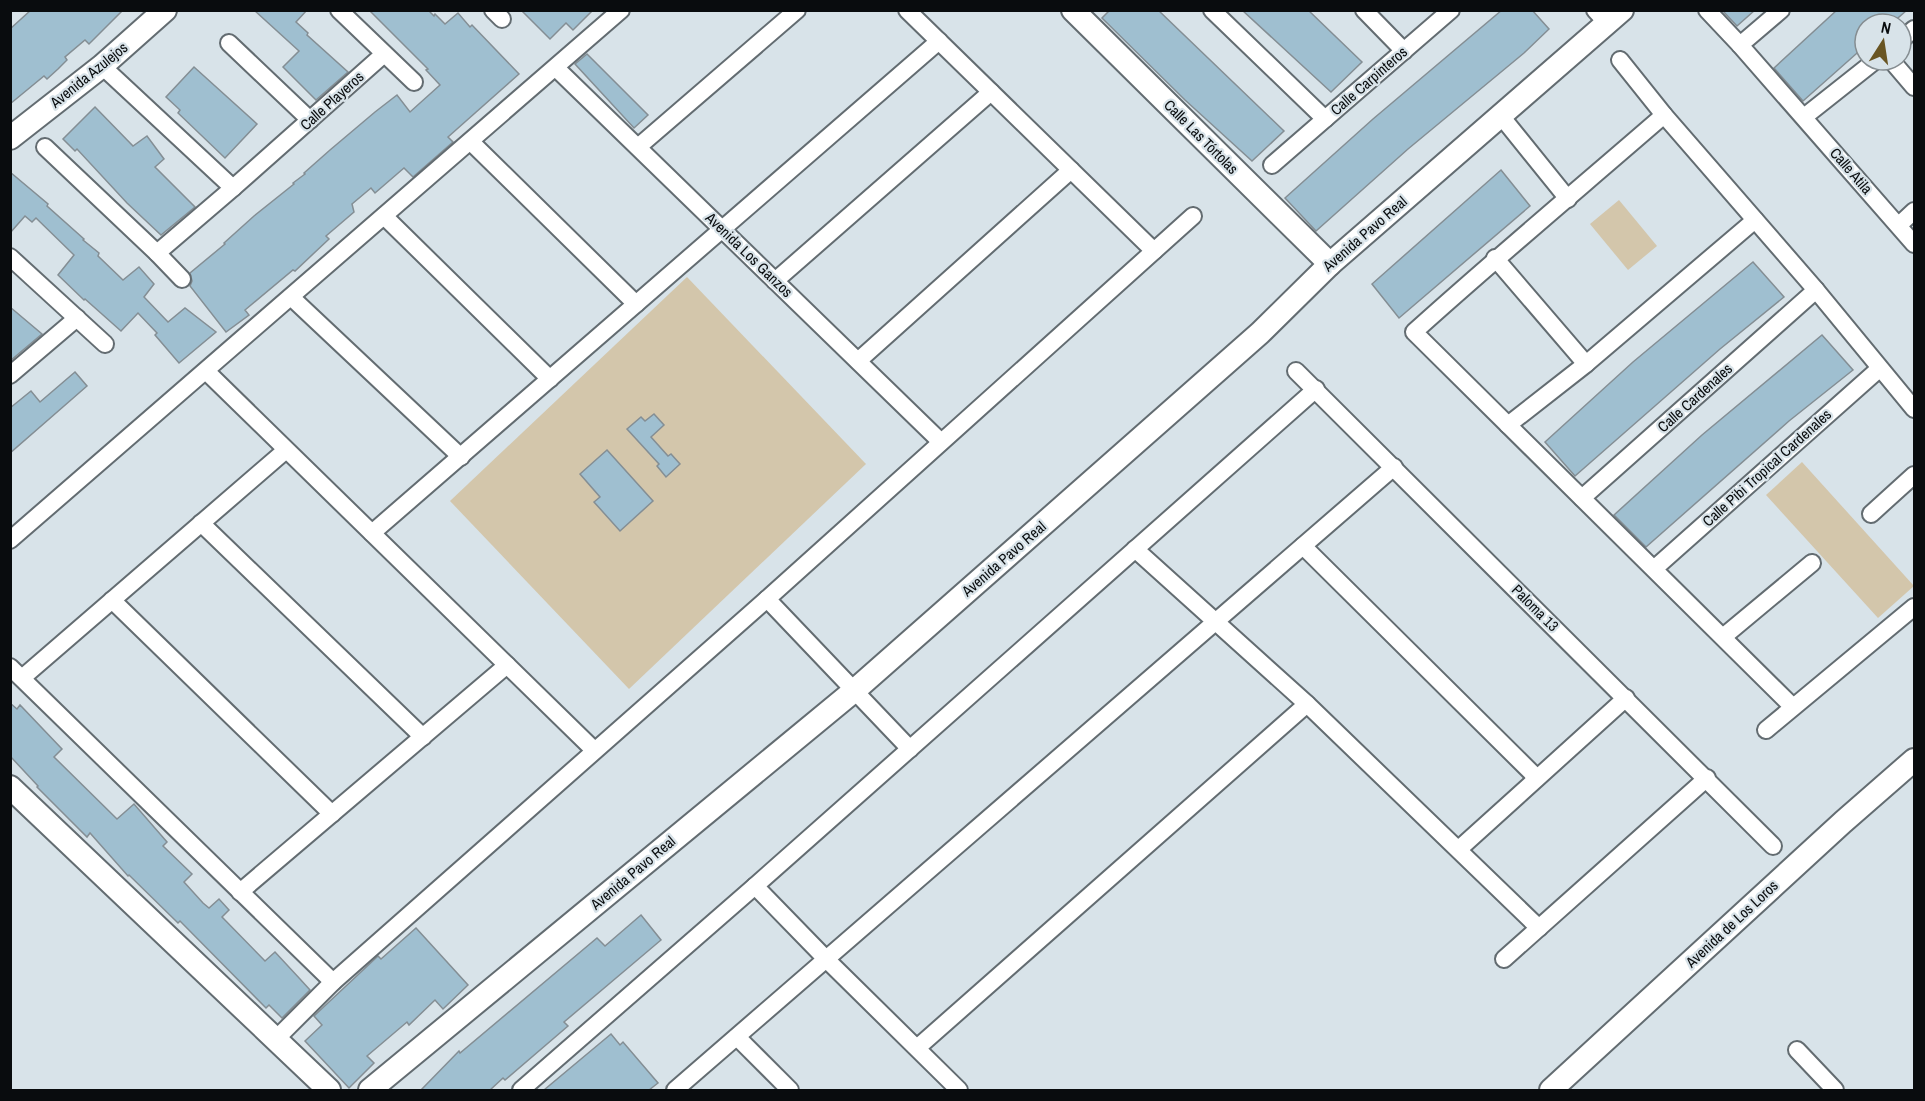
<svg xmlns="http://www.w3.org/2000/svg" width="1925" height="1101" font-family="'Archivo Narrow',sans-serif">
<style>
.green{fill:#d3c6ab}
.building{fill:#9fbfd0;stroke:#848e94;stroke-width:1.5}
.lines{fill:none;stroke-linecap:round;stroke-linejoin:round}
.street-casing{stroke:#636c71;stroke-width:20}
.secondary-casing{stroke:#636c71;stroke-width:26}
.street{stroke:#fff;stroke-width:16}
.secondary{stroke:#fff;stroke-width:22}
.labels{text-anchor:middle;stroke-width:4.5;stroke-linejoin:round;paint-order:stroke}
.street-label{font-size:15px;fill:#090c0e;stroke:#d8e3e9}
</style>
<rect width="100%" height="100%" fill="#d8e3e9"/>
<!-- green -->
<g class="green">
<path d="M1619 200 1657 246 1628 270 1590 224Z"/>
<path d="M687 277 866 464 629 689 450 501Z"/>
<path d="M1802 462 1914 586 1878 618 1766 495Z"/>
</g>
<!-- building -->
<g class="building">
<path d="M31 10H123L89 44 85 40 65 57 67 60 58 69 47 79 44 76 10 104V29Z"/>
<path d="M254 10H307L296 22 308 33 307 35 348 72 316 100 283 67 299 51Z"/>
<path d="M369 10H428L434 16 435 14 445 24 458 13 470 27 472 25 519 74 448 137 453 142 413 177 404 168 375 193 371 188 352 204 354 212 326 236 329 239 295 271 293 270 245 310 249 315 226 332 190 286 192 281 190 273 225 244 224 243 254 216 294 184 293 183 305 174 304 173 330 150 375 112 397 95 410 112 440 85 426 70 428 69Z"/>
<path d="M521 10H593L573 30 566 23 550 39Z"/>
<path d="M1110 10H1158L1284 131 1252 161 1185 100 1102 18Z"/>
<path d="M1242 10H1308L1362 62 1331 92Z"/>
<path d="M1502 10H1532L1549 29 1524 53 1408 149 1316 231 1285 198 1373 119Z"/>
<path d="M1722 10H1755L1737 26Z"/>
<path d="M1837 10H1907L1891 24H1865V46L1803 101 1774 68Z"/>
<path d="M587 54 648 115 634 128 575 64Z"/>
<path d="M194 67 257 124 225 158 178 113 180 110 166 97Z"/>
<path d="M95 107 133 146 147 136 164 159 155 167 195 207 161 235 127 203 77 149 75 151 63 139Z"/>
<path d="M1501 170 1530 206 1399 318 1372 284Z"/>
<path d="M10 172 48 204 47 206 84 239 83 240 99 253 98 256 123 280 139 267 154 284 144 297 168 322 185 308 216 332 179 363 155 335 157 333 138 313 121 331 85 299 84 300 58 275 74 255 36 218 32 222 25 216 10 233Z"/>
<path d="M1753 262 1784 297 1720 349 1575 476 1545 442 1633 362Z"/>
<path d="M10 307 42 334 10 361Z"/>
<path d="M1822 335 1853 370 1789 421 1646 547 1614 515 1702 435Z"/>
<path d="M75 372 87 386 10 453V408L31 391 40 402Z"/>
<path d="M654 414 664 425 651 437 668 456 671 454 680 464 666 477 657 466 659 464 627 429 641 417 645 421Z"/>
<path d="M607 450 653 501 620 531 594 502 600 497 580 474Z"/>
<path d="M10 703 17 709 20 705 62 749 54 757 117 819 134 804 167 842 163 846 192 874 184 882 203 903 209 908 219 899 229 910 222 917 265 961 275 952 300 979 310 990 282 1018 269 1005 266 1008 180 921 178 923 129 875 128 876 90 833 87 837 37 787 38 786 10 756Z"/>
<path d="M641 915 661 940 564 1022 568 1026 505 1080 503 1078 490 1090H421L459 1051 460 1053 597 938 605 946Z"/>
<path d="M416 928 468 985 443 1009 435 1000 409 1025 407 1022 367 1056 374 1063 349 1088 305 1041 322 1025 314 1016 378 956 381 959Z"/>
<path d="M611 1034 620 1045 623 1042 658 1083 649 1090H544Z"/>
</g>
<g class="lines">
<defs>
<g id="street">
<path d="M339 10 414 82"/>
<path d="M493 10 502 19"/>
<path d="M907 10 1154 251"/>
<path d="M1212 10 1325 119 1451 10"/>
<path d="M1364 10 1404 51"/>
<path d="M1595 10 1607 23"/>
<path d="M1707 10 1740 45"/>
<path d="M1781 10 1740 45 1914 244"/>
<path d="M1901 40 1914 29"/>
<path d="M229 43 310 120"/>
<path d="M1620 60 1664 115 1816 290 1914 409"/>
<path d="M1891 60 1914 87"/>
<path d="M102 66 233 188"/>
<path d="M556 68 941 442"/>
<path d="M1664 115C1581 187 1496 258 1414 332L1793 707"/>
<path d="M1501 116 1568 199"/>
<path d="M1804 117 1876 60"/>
<path d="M471 142 636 304"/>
<path d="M45 147 157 253 182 279"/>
<path d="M638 147 797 10"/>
<path d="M1272 165 1325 119"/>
<path d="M384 216 550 379"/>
<path d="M1899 225 1914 211"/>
<path d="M157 253 233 188 384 54"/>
<path d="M10 257 105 344"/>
<path d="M1495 258 1586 364"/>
<path d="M775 281 991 92"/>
<path d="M291 297 461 457"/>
<path d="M858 361 1071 170"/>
<path d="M206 371 594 750"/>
<path d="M1296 371 1773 846"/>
<path d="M10 375 77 318"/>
<path d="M1508 425 1586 364 1755 220"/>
<path d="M1582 498 1816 290"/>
<path d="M1871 514 1914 475"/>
<path d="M201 523 423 737"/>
<path d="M372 533 939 41"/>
<path d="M10 540 621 10"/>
<path d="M1303 546 1537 778"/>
<path d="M1135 549 1307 704 1539 928"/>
<path d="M1655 568 1879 369"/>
<path d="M767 599 910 749"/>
<path d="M112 600 332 814"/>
<path d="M1723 637 1812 563"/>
<path d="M10 667 333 982"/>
<path d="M22 678 286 450"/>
<path d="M1766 730 1914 607"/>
<path d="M1459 849 1626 698"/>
<path d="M755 886 827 960 959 1090"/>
<path d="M240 892 507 665"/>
<path d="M1504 959 1707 778"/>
<path d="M281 1034 333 982 767 599 1193 216"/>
<path d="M737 1037 790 1090"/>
<path d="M917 1048 1307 704"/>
<path d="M1797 1050 1835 1090"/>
<path d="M521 1090 755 886 1316 389"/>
<path d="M675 1090 1394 467"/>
</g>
<g id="secondary">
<path d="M1073 10 1330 264"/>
<path d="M10 138 102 66 165 10"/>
<path d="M10 787 329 1090"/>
<path d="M370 1090 855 690 1260 333 1330 264 1622 10"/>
<path d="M1551 1090 1843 822 1914 760"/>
</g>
</defs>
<!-- street casing -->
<use href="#street" class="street-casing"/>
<!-- secondary casing -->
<use href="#secondary" class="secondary-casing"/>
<!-- street -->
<use href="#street" class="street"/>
<!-- secondary -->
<use href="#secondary" class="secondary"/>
</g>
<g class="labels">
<!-- street labels -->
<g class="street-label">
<text transform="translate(89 75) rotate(-39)" y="5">Avenida Azulejos</text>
<text transform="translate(1369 81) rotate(-41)" y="5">Calle Carpinteros</text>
<text transform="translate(332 101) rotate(-42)" y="5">Calle Playeros</text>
<text transform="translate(1201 137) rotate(45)" y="5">Calle Las Tórtolas</text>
<text transform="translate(1851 171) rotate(49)" y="5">Calle Atila</text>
<text transform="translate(1365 234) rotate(-41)" y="5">Avenida Pavo Real</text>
<text transform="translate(749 255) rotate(44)" y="5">Avenida Los Ganzos</text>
<text transform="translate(1695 398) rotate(-42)" y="5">Calle Cardenales</text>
<text transform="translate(1767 468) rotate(-42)" y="5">Calle Pibi Tropical Cardenales</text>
<text transform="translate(1004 559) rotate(-41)" y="5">Avenida Pavo Real</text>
<text transform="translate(1535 608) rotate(45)" y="5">Paloma 13</text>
<text transform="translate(633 873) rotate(-40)" y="5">Avenida Pavo Real</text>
<text transform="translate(1732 924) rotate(-43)" y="5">Avenida de Los Loros</text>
</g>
</g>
<!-- border -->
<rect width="1925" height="1101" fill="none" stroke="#090c0e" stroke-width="24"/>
<!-- north arrow -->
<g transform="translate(1883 42) rotate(12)"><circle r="28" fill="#d8e3e9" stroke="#858d91" stroke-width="1.5"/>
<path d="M0-4.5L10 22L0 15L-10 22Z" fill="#695523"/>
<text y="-9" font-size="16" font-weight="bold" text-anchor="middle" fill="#090c0e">N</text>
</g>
</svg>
